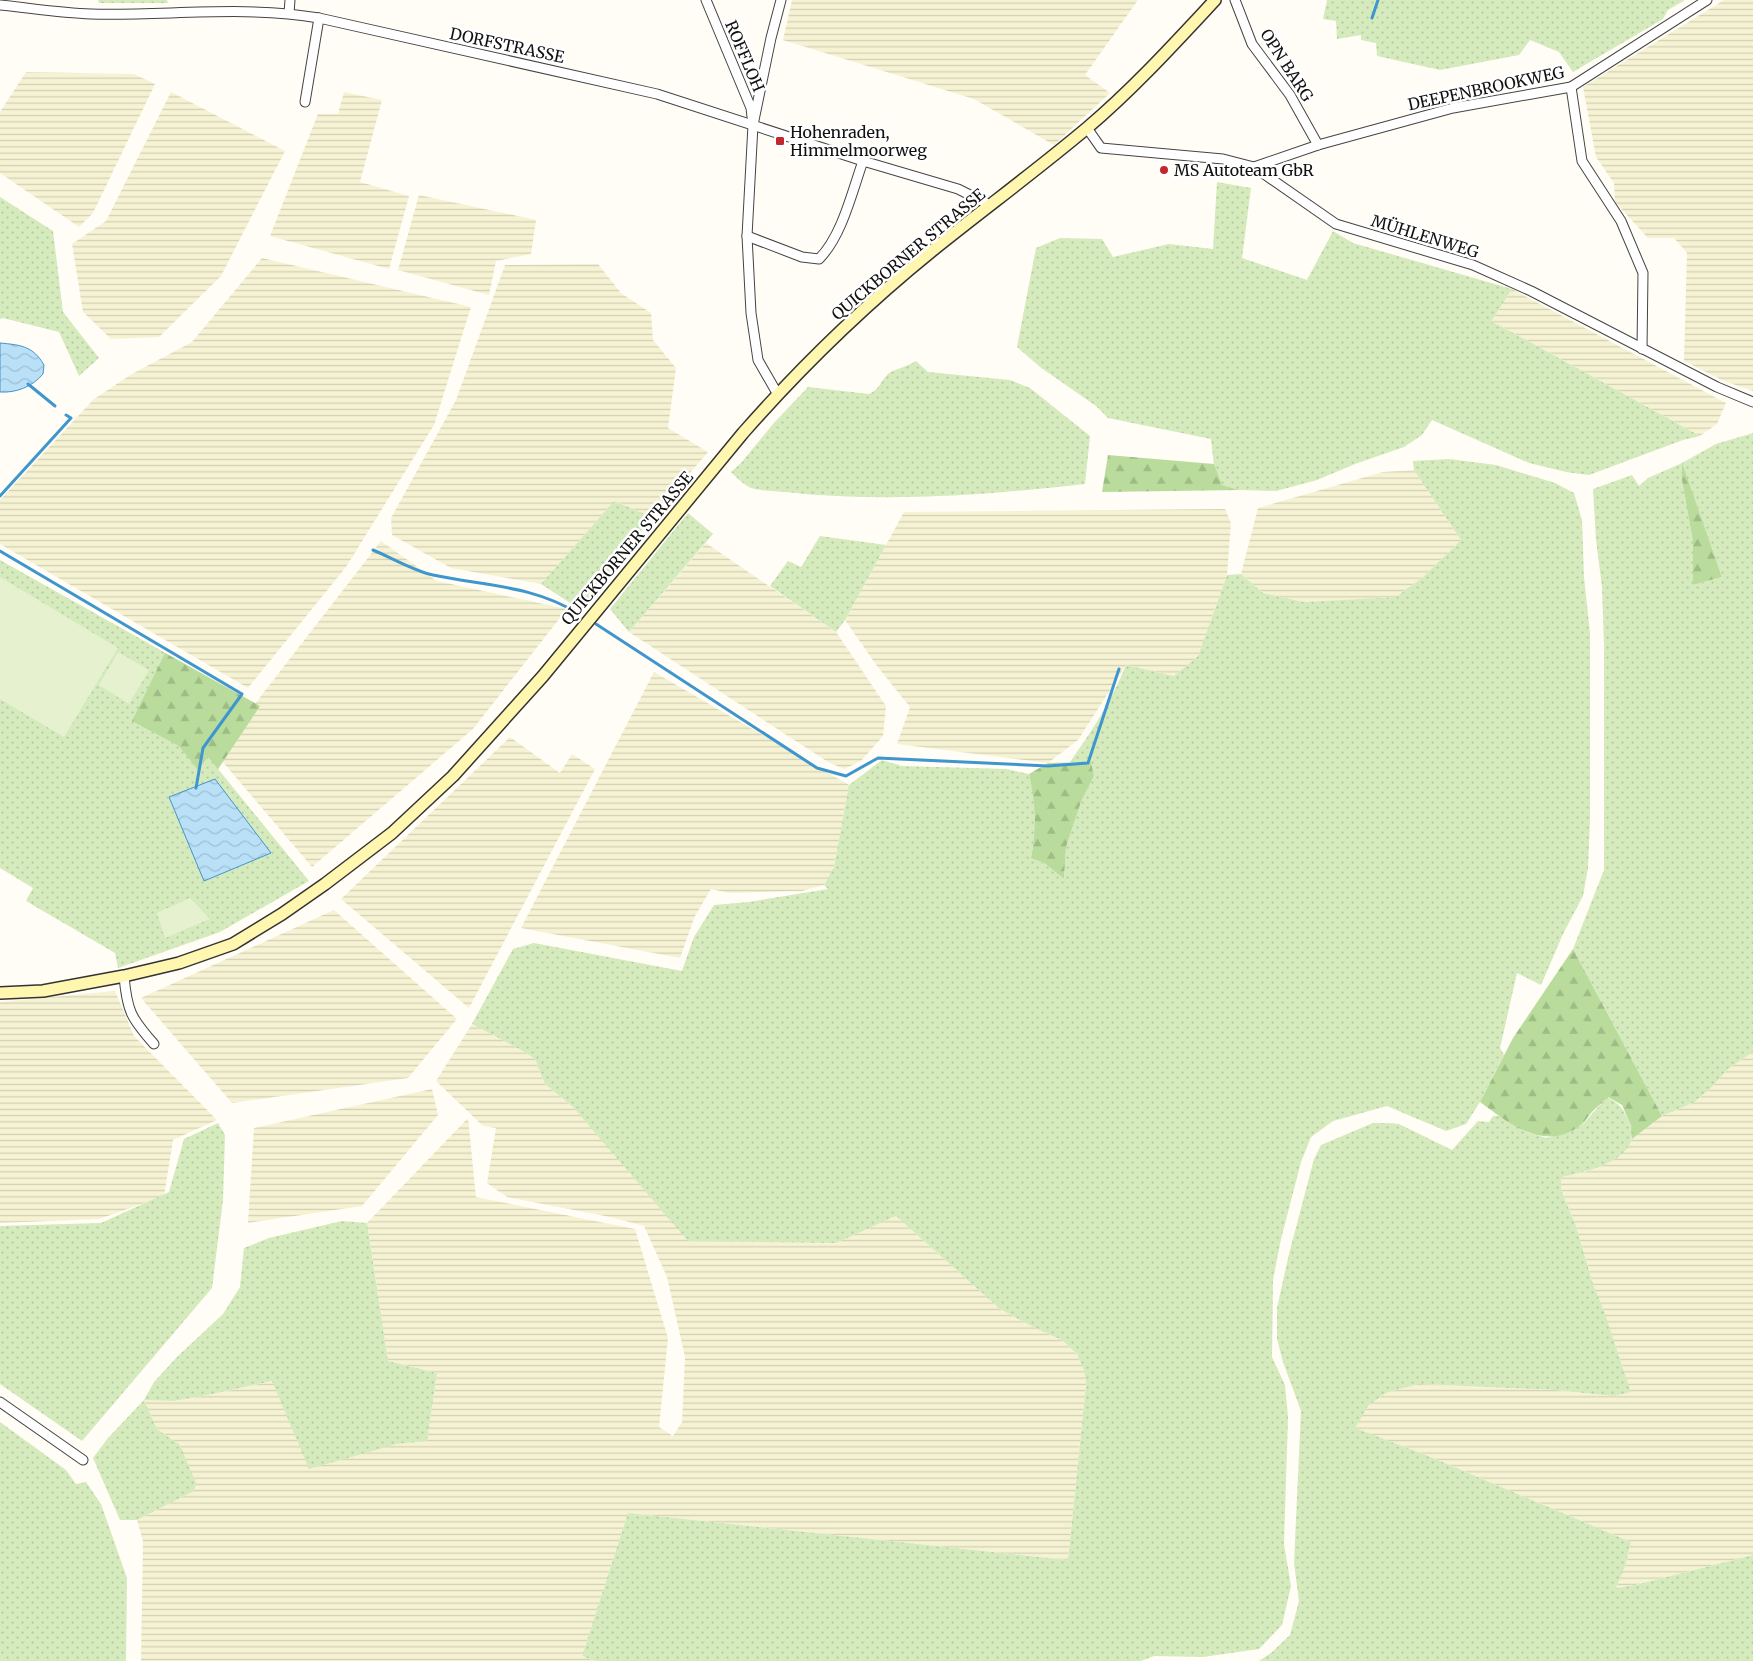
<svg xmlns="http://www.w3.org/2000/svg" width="1753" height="1661" font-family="Merriweather,serif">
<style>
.farmland{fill:url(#farmland-rules)}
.green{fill:url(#green-dots);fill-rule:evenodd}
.forest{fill:url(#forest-firs)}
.pitch{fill:#e6f2cf}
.water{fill:url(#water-waves);stroke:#3f96cf}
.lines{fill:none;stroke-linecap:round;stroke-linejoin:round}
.stream{stroke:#3f96cf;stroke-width:3}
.street-casing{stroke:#444;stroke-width:11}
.secondary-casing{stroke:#333;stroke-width:14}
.street{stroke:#fff;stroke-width:9}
.secondary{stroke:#fff6b0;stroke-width:11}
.poi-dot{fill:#c4262e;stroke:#fff;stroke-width:2}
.labels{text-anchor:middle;stroke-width:5;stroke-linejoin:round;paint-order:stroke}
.street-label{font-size:16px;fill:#111;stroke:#fff}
.poi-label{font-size:16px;fill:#111;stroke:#fff;text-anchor:start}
</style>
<defs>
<pattern id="farmland-rules" width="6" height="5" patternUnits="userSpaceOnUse" patternTransform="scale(1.25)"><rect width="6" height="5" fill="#f6f3d4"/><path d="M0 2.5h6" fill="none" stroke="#d2cfb5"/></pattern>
<pattern id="green-dots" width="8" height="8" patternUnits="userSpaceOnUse" patternTransform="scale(1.25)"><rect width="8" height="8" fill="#d5ebbd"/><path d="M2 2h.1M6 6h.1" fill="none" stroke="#b6c8a1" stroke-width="1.8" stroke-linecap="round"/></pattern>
<pattern id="forest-firs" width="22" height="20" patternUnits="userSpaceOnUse" patternTransform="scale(1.25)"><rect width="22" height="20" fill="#b9dc9c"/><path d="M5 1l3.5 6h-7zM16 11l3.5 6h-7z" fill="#9ebc85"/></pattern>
<pattern id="water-waves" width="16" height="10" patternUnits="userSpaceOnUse" patternTransform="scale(1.25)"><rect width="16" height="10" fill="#b9e0f7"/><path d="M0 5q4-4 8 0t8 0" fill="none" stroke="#9ebfd3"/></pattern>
</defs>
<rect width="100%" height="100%" fill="#fffdf5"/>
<!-- farmland -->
<g class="farmland">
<path d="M792 0H1138L1085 75 1110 93 1054 145 974 99 783 40Z"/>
<path d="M1724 0H1753V391L1724 381 1684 361 1687 253 1674 238H1648L1615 202 1614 183 1596 157 1583 87Z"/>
<path d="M26 72 134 74 155 84 93 213 79 227 0 173V112Z"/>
<path d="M171 92 285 151 221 276 159 337 111 339 83 312 72 244 106 221Z"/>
<path d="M344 92 382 100 360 182 409 196 389 269 270 236 318 114H338Z"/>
<path d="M419 195 536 220 531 254 496 261 489 295 398 270Z"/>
<path d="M262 258 471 307 434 425 346 567 248 688 0 544V500L94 399 132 374 192 342Z"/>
<path d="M598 264 621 293 651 313 653 340 676 368 668 428 708 452 652 517 614 501 541 584 451 568 392 535 391 518 456 400 505 265Z"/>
<path d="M1512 289 1726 403 1717 424 1700 436 1499 325 1491 322Z"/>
<path d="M1414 470 1461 540 1423 577 1396 597 1304 602 1263 593 1241 574 1258 508 1383 472Z"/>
<path d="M1225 509 1231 523 1227 575 1198 656 1174 676 1126 665 1078 740 1048 763 897 744 910 707 877 666 845 620 904 512Z"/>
<path d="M381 541 437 581 567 609 473 729 312 867 216 754Z"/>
<path d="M706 543 836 632 886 706 883 736 861 761 844 769 828 762 629 632Z"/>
<path d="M654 672 849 785 834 867 824 885 802 891 730 893 711 889 695 916 680 958 521 928Z"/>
<path d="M510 737 560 773 572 754 595 769 469 1008 341 899Z"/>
<path d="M334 910 457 1019 408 1078 232 1103 141 998Z"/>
<path d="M115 991 134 1036 217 1120 173 1140 164 1196 99 1219 0 1223V1002Z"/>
<path d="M472 1024 524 1051 535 1059 545 1084 573 1107 835 1243 896 1216 1000 1309 1037 1329 1062 1340 1077 1354 1084 1369 1086 1385 1068 1560 628 1513 582 1656 595 1661H141L143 1541 137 1520 194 1491 180 1445 157 1429 144 1400 174 1401 213 1394 273 1381 397 1444 427 1440 437 1373 388 1361 367 1223 468 1118 476 1197 635 1229 668 1338 659 1427 673 1436 682 1422 685 1357 667 1277 644 1226 610 1217 507 1197 487 1183 496 1128 483 1126 436 1081Z"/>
<path d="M1753 1052V1555L1635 1585 1616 1588 1625 1567 1631 1542 1426 1455 1354 1428 1368 1406 1386 1393 1418 1384 1556 1390 1613 1396 1624 1370 1593 1284 1575 1223 1561 1190V1177L1585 1172 1625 1152 1632 1139 1662 1116 1693 1103 1709 1090 1728 1069Z"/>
<path d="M432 1089 438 1115 362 1206 248 1223 254 1128Z"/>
</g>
<!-- green -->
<g class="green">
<path d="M98 0H167L168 3H99Z"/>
<path d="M1327 0H1685L1668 10 1663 19 1573 72 1559 52 1530 40 1519 55 1440 70 1377 56 1376 43 1361 40V35L1337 39 1336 21 1323 19Z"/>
<path d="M1217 182 1251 188 1242 258 1307 280 1333 231 1353 243 1512 289 1491 322 1499 325 1700 436 1683 440 1589 475 1566 472 1529 463 1432 420 1422 435 1404 447 1355 464 1317 480 1276 491 1240 490 1222 485 1214 466 1211 439 1108 418 1096 406 1040 367 1017 347 1036 248 1060 238 1102 239 1113 257 1169 244 1213 249Z"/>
<path d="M0 197 53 231 63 312 99 358 79 376 59 332 3 318 0 319Z"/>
<path d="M916 361 928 372 1010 380 1030 388 1090 436 1085 484C986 495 885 503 786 492 777 491 756 491 749 487 742 483 736 477 731 472L741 463 773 424 808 387 869 394C880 389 880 382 888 374 892 370 909 366 916 361Z"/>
<path d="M1753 433V1052L1728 1069 1709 1090 1693 1103 1662 1116 1573 949 1604 870V645L1602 587 1596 540 1593 489 1632 475 1639 486 1648 478 1682 463 1716 444ZM1682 465 1722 577 1693 585V542L1682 480Z"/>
<path d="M1449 459 1496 465 1555 483 1574 493 1582 520 1584 577 1590 633V820L1588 868 1583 896 1563 934 1541 985 1517 973 1500 1048 1504 1055 1480 1102 1466 1124 1446 1131 1387 1106 1333 1121 1311 1137 1301 1162 1281 1239 1273 1280 1272 1357 1285 1385 1288 1417 1284 1544 1291 1586 1282 1625 1259 1649 1203 1657 1154 1656 1141 1661H595L582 1656 628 1513 1068 1560 1086 1385 1084 1370 1077 1354 1062 1340 1037 1329 1000 1309 896 1216 836 1243 688 1241 573 1107 545 1084 535 1059 523 1051 472 1024 513 949 534 943 682 971 694 937 714 905 749 902 828 889 824 885 834 867 849 785 882 760 902 766 1006 769 1029 774 1035 800V834L1031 857 1044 863 1064 879 1066 847 1081 802 1094 776 1091 762H1070C1092 731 1112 700 1126 665L1174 676 1198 656 1227 575 1241 574 1263 593 1304 602 1396 597 1423 577 1461 540 1414 470 1413 461Z"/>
<path d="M614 501 652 517 581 610 541 584Z"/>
<path d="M688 513 713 534 629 632 610 609Z"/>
<path d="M820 536 886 545 845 620 836 632 770 586 788 561 801 567Z"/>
<path d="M0 560 260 706 218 769 309 881 220 932 118 968 115 953 26 901 33 888 0 868Z"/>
<path d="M1607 1097C1622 1106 1622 1107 1629 1122 1646 1159 1586 1172 1561 1177V1190L1575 1223 1593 1284 1604 1311 1631 1392 1613 1396 1556 1390 1418 1384 1386 1393 1368 1406 1355 1428 1426 1455 1631 1542 1625 1567 1616 1588 1635 1585 1753 1555V1661H1259L1271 1653 1290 1635 1299 1601 1294 1563 1301 1411 1283 1362 1277 1339V1308L1289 1254 1314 1159 1321 1145 1373 1123H1387L1399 1124 1452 1150 1478 1121 1489 1122 1493 1116H1499L1529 1133 1547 1138 1570 1132 1583 1124Z"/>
<path d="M218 1123 225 1135 223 1200 212 1288 82 1441 0 1384V1226L101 1223 169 1192 184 1139Z"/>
<path d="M342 1221 367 1223 388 1361 437 1373 427 1441 397 1444 309 1469 272 1381 213 1394 174 1401 144 1400 157 1429 180 1445 196 1483 194 1491 137 1520H120L93 1458 108 1438 144 1400 154 1382 178 1356 223 1314 240 1287 244 1248 269 1238Z"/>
<path d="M0 1422 66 1470 76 1484 86 1482 101 1504 127 1578 126 1661H0Z"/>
</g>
<!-- forest -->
<g class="forest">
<path d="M1108 455 1214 464 1222 485 1240 490 1102 492Z"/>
<path d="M1682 463 1722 577 1693 585V542L1682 480Z"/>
<path d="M165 653 260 706 218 769 208 757 198 770 179 746 132 721Z"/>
<path d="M1091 762 1094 776 1081 802 1066 847 1064 879 1044 863 1031 858C1037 827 1036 805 1029 774L1048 763Z"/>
<path d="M1573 949 1662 1116 1632 1139 1631 1126 1622 1105 1608 1097C1602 1102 1596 1108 1591 1113 1587 1117 1585 1122 1581 1125 1545 1153 1510 1124 1480 1102L1513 1038Z"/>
</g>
<!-- pitch -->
<g class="pitch">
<path d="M0 577 118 648 64 737 0 699Z"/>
<path d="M118 652 149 670 129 704 99 685Z"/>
<path d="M190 898 210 919 165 938 157 913Z"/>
</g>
<!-- water -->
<g class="water">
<path d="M0 343C21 345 33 346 44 365L43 374C32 387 16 393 0 392Z"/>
<path d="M215 779 271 853 204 881 169 797Z"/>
</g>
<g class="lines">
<!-- stream -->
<g class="stream">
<path d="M1372 18 1378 0"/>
<path d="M28 384 55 406"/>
<path d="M0 496 71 418 66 415"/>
<path d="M373 550C390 557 416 572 433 575 484 586 533 585 579 614"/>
<path d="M0 551 242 694 203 748 196 788"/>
<path d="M596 624 817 768 846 776 878 758 1048 766 1088 763 1119 669"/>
</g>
<defs>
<g id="street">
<path d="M706 0 751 108 752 117"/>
<path d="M1235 0 1252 44 1290 95 1318 145"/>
<path d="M0 5C30 8 61 13 91 14 167 16 243 5 319 18L657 94 863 161 958 189 990 205"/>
<path d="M289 13 290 0"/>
<path d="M1571 87 1582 161 1621 221 1643 273 1642 349"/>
<path d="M305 102 319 18"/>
<path d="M1087 128 1101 148 1223 159 1254 167 1336 224 1473 265 1531 291 1717 387 1753 402"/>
<path d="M1254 167 1318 145 1453 108 1571 87 1707 0"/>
<path d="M747 236 802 257 819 259C842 236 852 192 863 161"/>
<path d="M777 393 758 360 751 313 747 236 753 125 771 38 781 0"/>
<path d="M124 976C127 1011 131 1018 154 1044"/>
<path d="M0 1402 83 1460"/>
</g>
<path id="secondary" d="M0 993 43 991 124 976 179 963 233 944 282 914 325 884 392 833 453 776 543 676 743 433C801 367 865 305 933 250 984 209 1037 170 1087 128 1133 89 1174 44 1215 0"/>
</defs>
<!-- street casing -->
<use href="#street" class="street-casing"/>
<!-- secondary casing -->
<use href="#secondary" class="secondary-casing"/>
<!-- street -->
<use href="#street" class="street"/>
<!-- secondary -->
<use href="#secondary" class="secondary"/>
</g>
<!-- markers -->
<g class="poi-dot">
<rect x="775" y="136" width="10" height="10" rx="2.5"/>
<circle cx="1164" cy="170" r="5"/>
</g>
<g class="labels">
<!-- street labels -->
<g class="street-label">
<text transform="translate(507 45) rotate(12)" y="6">DORFSTRASSE</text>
<text transform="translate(745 56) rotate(67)" y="6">ROFFLOH</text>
<text transform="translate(1287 65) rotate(57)" y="6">OPN BARG</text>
<text transform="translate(1486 88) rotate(-12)" y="6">DEEPENBROOKWEG</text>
<text transform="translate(1425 236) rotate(17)" y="6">MÜHLENWEG</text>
<text transform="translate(908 254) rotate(-40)" y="6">QUICKBORNER STRASSE</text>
<text transform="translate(627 548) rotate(-50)" y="6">QUICKBORNER STRASSE</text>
</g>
<!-- poi labels -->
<g class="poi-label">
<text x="790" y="138">Hohenraden,<tspan x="790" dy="18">Himmelmoorweg</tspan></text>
<text x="1174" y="176">MS Autoteam GbR</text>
</g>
</g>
</svg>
